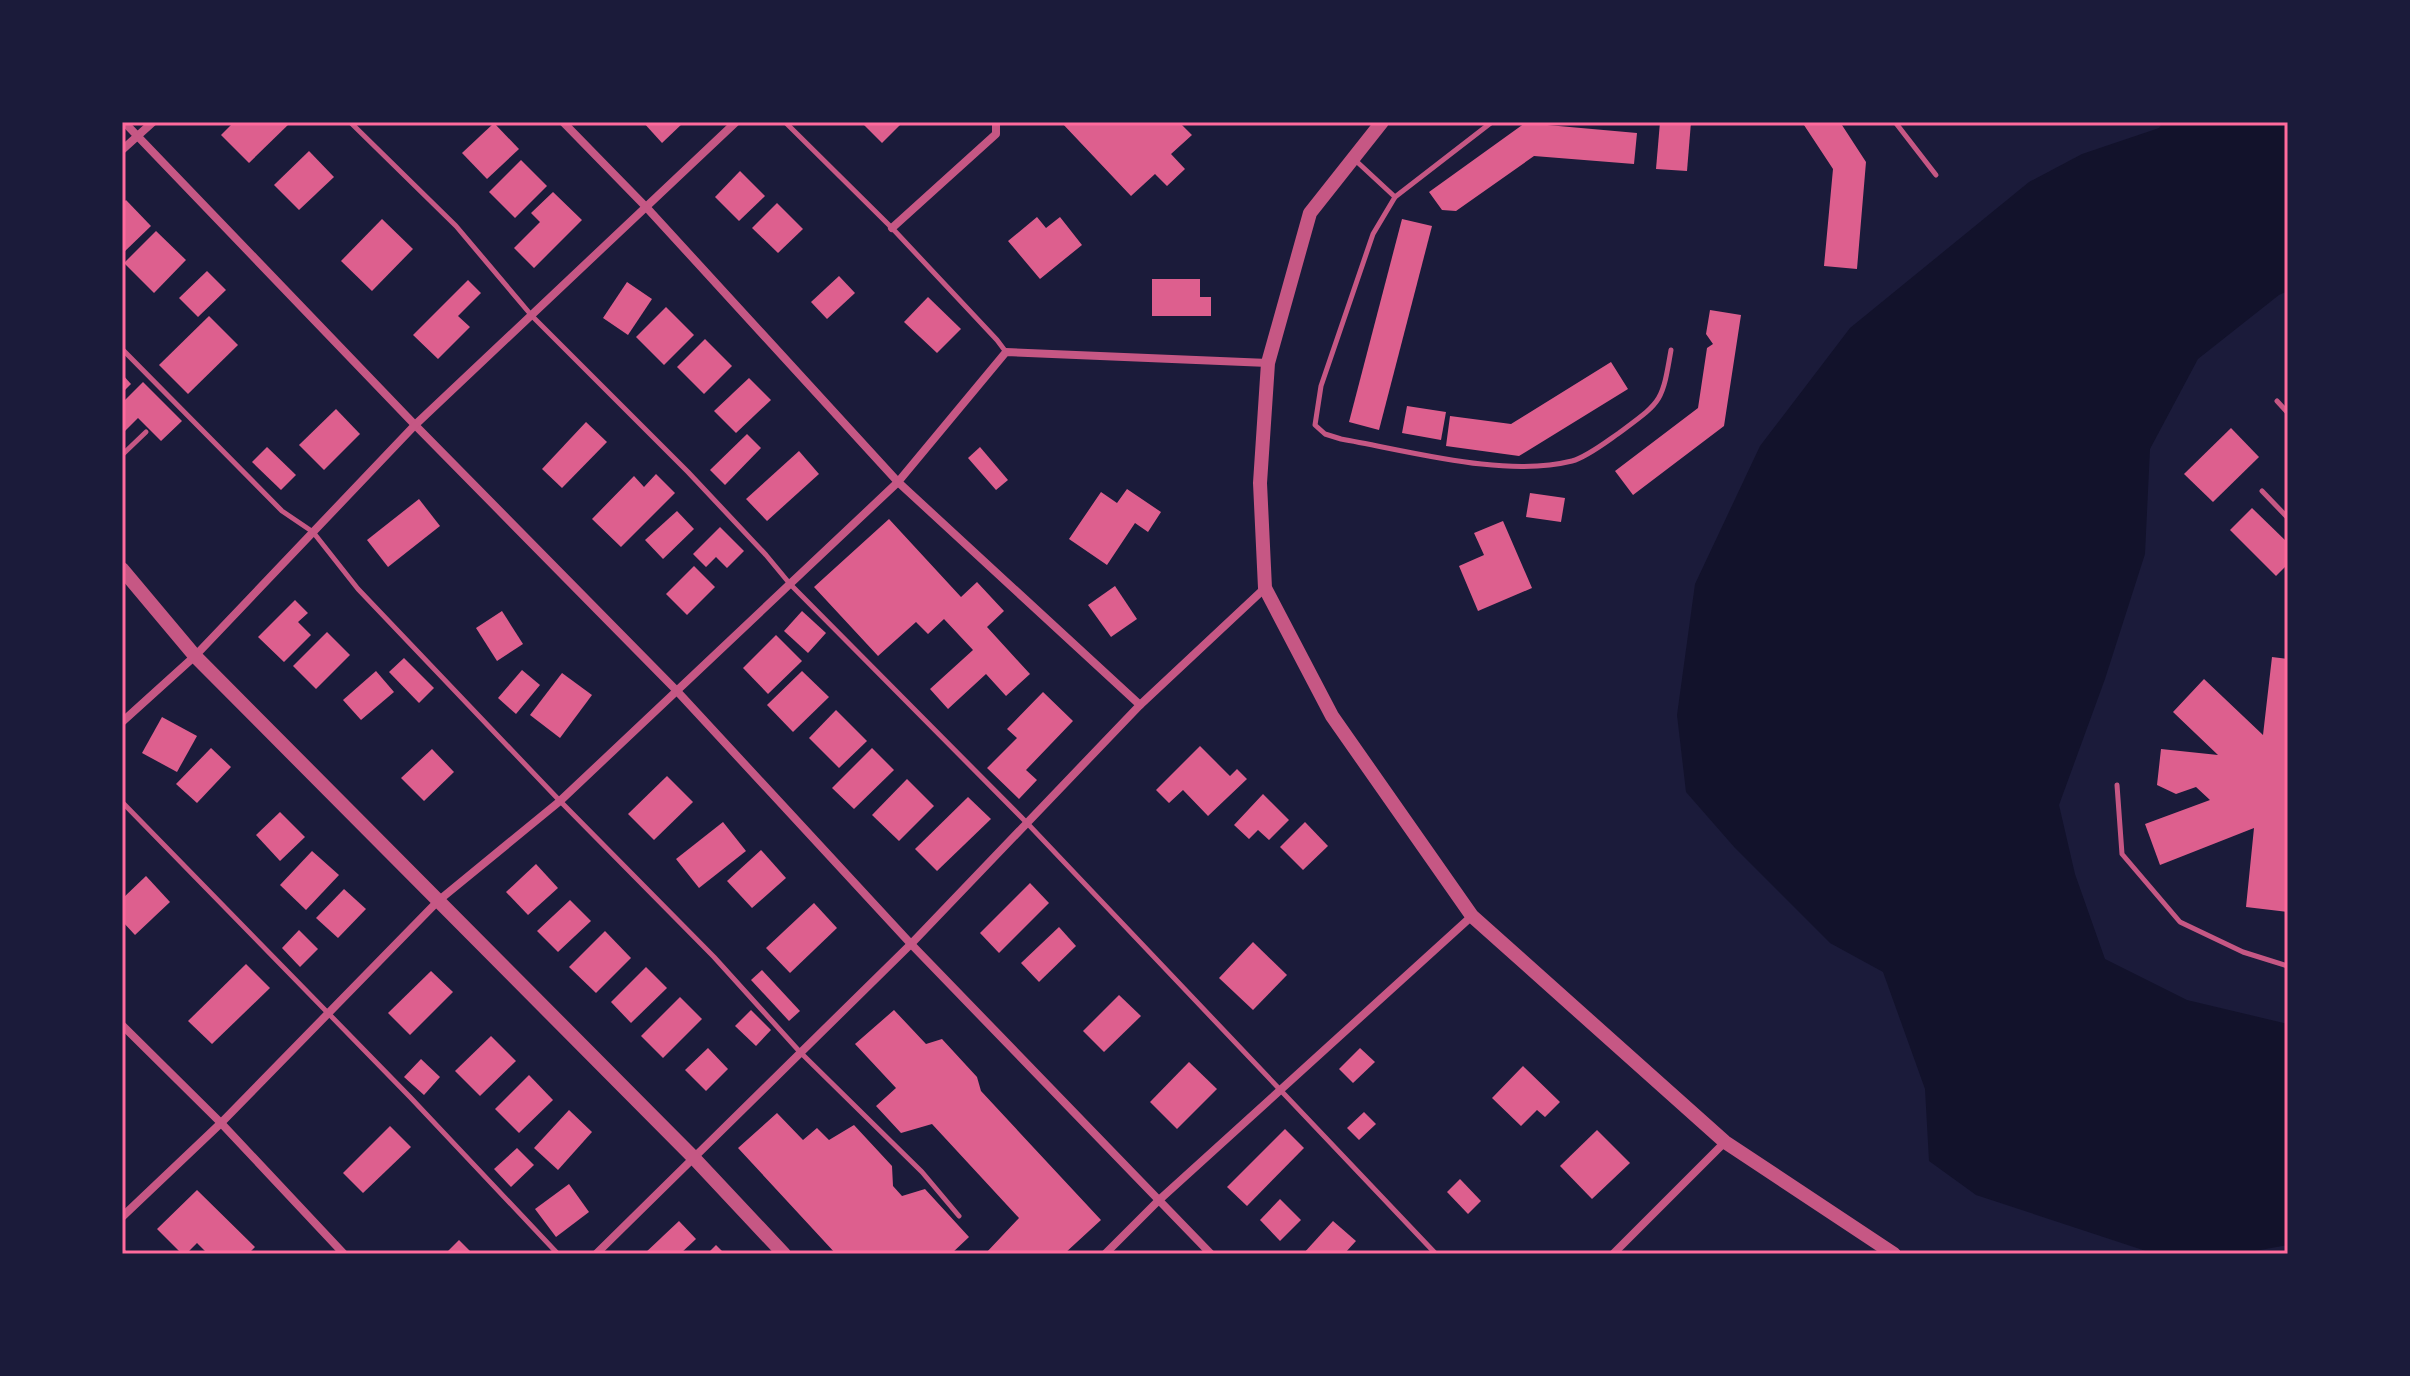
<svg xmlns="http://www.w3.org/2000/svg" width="2410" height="1376" font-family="'IBM Plex Sans',sans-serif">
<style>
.water{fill:#12122b}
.building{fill:#dd5f8e}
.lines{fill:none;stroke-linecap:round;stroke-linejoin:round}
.service{stroke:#c65784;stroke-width:5}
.minor{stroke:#c65784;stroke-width:8}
.tertiary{stroke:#c65784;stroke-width:14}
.neatline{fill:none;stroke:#ff6b9d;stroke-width:3}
</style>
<rect width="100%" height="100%" fill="#1b1b3a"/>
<!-- water -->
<path class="water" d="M2163 122H2288V291L2279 295 2198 359 2150 449 2145 554 2105 679 2059 805 2075 874 2105 959 2187 1000 2288 1024V1245L2238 1254H2155L1976 1195 1929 1161 1925 1089 1883 972 1830 943 1735 848 1686 792 1677 715 1695 584 1760 446 1850 328 2029 182 2082 154 2159 128Z"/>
<!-- building -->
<g class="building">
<path d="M234 122H291L249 163 221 135Z"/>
<path d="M643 122H684L662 143Z"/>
<path d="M861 122H903L882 143Z"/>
<path d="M1061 122H1179L1192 135 1171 154 1185 169 1167 186 1155 174 1131 196Z"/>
<path d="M1660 122H1691L1687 171 1656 169Z"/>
<path d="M1802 122H1840L1866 162 1857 269 1824 266 1833 169Z"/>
<path d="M494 123 519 149 487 179 462 153Z"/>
<path d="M1525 123 1637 133 1634 164 1534 156 1456 211 1442 210 1429 192Z"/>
<path d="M309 151 334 177 299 210 274 185Z"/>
<path d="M521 160 547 186 515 218 489 192Z"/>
<path d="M740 171 765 196 739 221 715 197Z"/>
<path d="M553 192 582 220 534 268 514 248 540 222 531 213Z"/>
<path d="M126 200 151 226 122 254V204Z"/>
<path d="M777 203 803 229 778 253 752 228Z"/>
<path d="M1037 217 1046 228 1060 217 1082 245 1040 279 1008 241Z"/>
<path d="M382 219 413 249 372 291 341 261Z"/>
<path d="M1402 219 1432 226 1379 430 1349 422Z"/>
<path d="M156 231 186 260 154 293 124 263Z"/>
<path d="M207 271 226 290 198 317 179 298Z"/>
<path d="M839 276 855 293 827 319 811 302Z"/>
<path d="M1152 279H1200V297H1211V316H1152Z"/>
<path d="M468 280 481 293 458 316 470 327 438 359 413 335Z"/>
<path d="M627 282 652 299 628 335 603 318Z"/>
<path d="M928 297 961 329 937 353 904 322Z"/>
<path d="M666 307 694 335 664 365 636 337Z"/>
<path d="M1710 310 1741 315 1724 426 1633 495 1615 471 1698 408 1707 348 1713 344 1706 334Z"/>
<path d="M209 316 238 345 188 394 159 365Z"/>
<path d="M705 339 732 366 704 394 677 367Z"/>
<path d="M1611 362 1628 389 1519 456 1446 446 1450 416 1511 424Z"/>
<path d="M122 374 131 384 122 393Z"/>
<path d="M749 378 771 400 736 433 714 411Z"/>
<path d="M143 382 182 421 161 441 138 418 122 434V403Z"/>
<path d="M1407 406 1446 412 1441 440 1402 433Z"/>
<path d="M336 409 360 434 324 470 299 445Z"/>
<path d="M586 422 607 442 562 488 542 469Z"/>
<path d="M2231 428 2259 457 2213 502 2184 474Z"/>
<path d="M747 434 761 448 725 485 710 470Z"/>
<path d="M267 447 296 475 281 490 252 462Z"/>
<path d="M980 447 1008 480 996 490 968 458Z"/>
<path d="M799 451 819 474 767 521 746 499Z"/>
<path d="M656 474 675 493 621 547 592 519 634 476 644 487Z"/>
<path d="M1127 489 1161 512 1148 532 1135 523 1107 565 1069 539 1101 492 1117 503Z"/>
<path d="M1530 493 1565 498 1561 522 1526 517Z"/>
<path d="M419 499 440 526 388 567 367 540Z"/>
<path d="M2252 508 2288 543V564L2276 576 2230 530Z"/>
<path d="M677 511 694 529 663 559 645 540Z"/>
<path d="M889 519 961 597 977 582 1004 611 987 627 1030 674 1006 696 986 674 948 709 930 689 973 650 944 619 928 634 916 622 878 656 814 587Z"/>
<path d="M1503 521 1532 588 1478 611 1459 566 1484 555 1474 533Z"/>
<path d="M720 527 744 551 727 568 716 557 706 567 693 554Z"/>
<path d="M694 566 715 587 687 615 666 594Z"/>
<path d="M1115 586 1137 619 1111 637 1088 605Z"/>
<path d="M295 600 308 613 298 622 311 635 284 662 258 637Z"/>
<path d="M502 611 523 644 497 661 476 628Z"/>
<path d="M802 611 826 633 808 653 784 631Z"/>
<path d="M327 632 350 655 316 689 293 666Z"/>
<path d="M776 635 802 661 768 694 743 668Z"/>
<path d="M2272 657 2288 659V912L2246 907 2254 828 2160 865 2145 824 2210 800 2196 787 2176 794 2157 785 2161 749 2218 755 2173 712 2204 679 2263 735Z"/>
<path d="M404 658 434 688 419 703 389 672Z"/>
<path d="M522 670 540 685 516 714 498 698Z"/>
<path d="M376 671 394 692 361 720 343 700Z"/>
<path d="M802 671 829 697 793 732 767 705Z"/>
<path d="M562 673 592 695 560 738 530 715Z"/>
<path d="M1043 692 1073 721 1026 770 1037 780 1019 799 987 768 1017 738 1007 729Z"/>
<path d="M836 710 867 741 839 768 809 738Z"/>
<path d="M162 717 197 736 177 772 142 753Z"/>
<path d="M1200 746 1230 776 1237 769 1247 779 1208 816 1183 790 1169 803 1156 790Z"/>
<path d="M211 748 231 767 197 803 176 784Z"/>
<path d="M872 748 894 770 854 809 832 788Z"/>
<path d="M432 749 454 772 424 801 401 778Z"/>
<path d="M667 776 693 802 654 840 628 814Z"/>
<path d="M907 779 934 806 899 841 872 815Z"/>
<path d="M1263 794 1289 820 1269 840 1258 830 1249 839 1234 825Z"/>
<path d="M968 797 991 819 937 871 915 849Z"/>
<path d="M280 812 305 837 280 861 256 835Z"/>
<path d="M723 822 746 851 699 888 676 859Z"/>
<path d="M1305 822 1328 846 1303 870 1280 847Z"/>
<path d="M761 850 786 878 752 908 727 881Z"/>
<path d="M312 851 339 875 306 910 280 885Z"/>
<path d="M536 864 558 888 528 915 506 892Z"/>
<path d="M146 876 170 902 135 935 122 921V899Z"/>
<path d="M1030 883 1049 903 999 953 980 933Z"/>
<path d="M344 889 366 909 338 938 316 918Z"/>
<path d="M570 900 591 921 558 952 537 931Z"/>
<path d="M814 903 837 928 790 973 766 948Z"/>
<path d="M1059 927 1076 946 1039 982 1021 963Z"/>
<path d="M299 930 318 949 300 967 282 948Z"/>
<path d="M605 931 631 958 596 993 569 967Z"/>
<path d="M1253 942 1287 975 1253 1010 1219 978Z"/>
<path d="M246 964 270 988 212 1044 188 1021Z"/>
<path d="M646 967 667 988 631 1023 611 1002Z"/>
<path d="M762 970 800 1011 789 1021 751 980Z"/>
<path d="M431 971 453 992 410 1035 388 1013Z"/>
<path d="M1119 995 1141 1016 1104 1052 1083 1031Z"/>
<path d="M680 997 702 1019 663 1058 641 1036Z"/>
<path d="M751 1010 771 1030 756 1046 735 1026Z"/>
<path d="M894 1010 926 1044 942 1039 977 1077 981 1091 1101 1220 1064 1254H985L1019 1218 932 1124 901 1133 876 1106 896 1088 855 1044Z"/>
<path d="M491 1036 516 1061 480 1096 455 1071Z"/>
<path d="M708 1048 728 1069 706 1091 685 1070Z"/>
<path d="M1360 1048 1375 1062 1353 1083 1339 1069Z"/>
<path d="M421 1059 440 1077 424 1095 404 1077Z"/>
<path d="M1189 1062 1217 1089 1177 1129 1150 1102Z"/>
<path d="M1523 1066 1560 1102 1545 1117 1537 1110 1521 1126 1492 1098Z"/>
<path d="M529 1075 553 1100 519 1133 495 1109Z"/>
<path d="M569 1110 592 1132 558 1170 534 1148Z"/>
<path d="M1364 1112 1376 1124 1359 1140 1347 1128Z"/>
<path d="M777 1113 803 1140 817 1128 829 1140 854 1125 892 1166 893 1186 902 1196 925 1189 969 1237 951 1254H836L738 1148Z"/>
<path d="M390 1126 411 1147 363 1193 343 1173Z"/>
<path d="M1285 1129 1304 1148 1247 1206 1227 1187Z"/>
<path d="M1597 1130 1630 1163 1592 1199 1560 1166Z"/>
<path d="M517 1148 534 1165 511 1187 494 1169Z"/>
<path d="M1460 1179 1481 1201 1468 1214 1447 1192Z"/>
<path d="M569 1184 589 1212 556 1237 535 1209Z"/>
<path d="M197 1190 255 1247 248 1254H208L197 1243 186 1254H182L157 1229Z"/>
<path d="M1280 1199 1301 1220 1280 1241 1260 1220Z"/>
<path d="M679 1221 696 1239 680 1254H644Z"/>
<path d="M1333 1221 1356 1241 1344 1254H1303Z"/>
<path d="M459 1240 473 1254H445Z"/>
<path d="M716 1245 725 1254H707Z"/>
</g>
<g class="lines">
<!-- service -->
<g class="service">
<path d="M350 122 456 226 532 316 688 472 766 555 790 584 1027 823 1436 1254"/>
<path d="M785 122 892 228 997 340 1006 352"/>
<path d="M1492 122 1395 197 1373 234 1321 386 1315 425 1325 434 1341 439C1410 451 1504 478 1572 461 1587 457 1606 442 1619 433 1662 401 1662 403 1671 350"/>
<path d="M1895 122 1936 175"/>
<path d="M1354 159 1395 197"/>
<path d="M122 349 282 511 313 532 358 589 560 801 714 957 800 1052 922 1172 959 1216"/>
<path d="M2277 401 2288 413"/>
<path d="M122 455 146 432"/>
<path d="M2262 491 2288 518"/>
<path d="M2117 785 2122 854 2180 922 2243 952 2288 966"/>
<path d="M122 802 410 1097 558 1254"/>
<path d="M122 1250 125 1254"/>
</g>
<!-- minor -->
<g class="minor">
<path d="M124 122 415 425 676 690 911 944 1211 1254"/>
<path d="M563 122 647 208 898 482 1140 705"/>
<path d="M122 150 153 122"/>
<path d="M892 228 996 134V122"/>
<path d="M122 722 195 656 415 425 736 122"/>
<path d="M122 1025 221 1123 344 1254"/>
<path d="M122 1217 221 1123 438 901 560 801 898 482 1006 352 1268 363"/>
<path d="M596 1254 911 944 1140 705 1265 588"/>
<path d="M1105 1254 1158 1201 1472 916"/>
<path d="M1613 1254 1725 1142"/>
</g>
<!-- tertiary -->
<g class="tertiary">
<path d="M1382 122 1310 213 1268 363 1260 483 1265 588 1332 716 1472 916 1725 1142 1894 1254"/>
<path d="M122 569 195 656 693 1157 784 1254"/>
</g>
</g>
<!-- border -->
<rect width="2410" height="1376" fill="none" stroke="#1b1b3a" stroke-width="248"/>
<rect x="124" y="124" width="2162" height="1128" class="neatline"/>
</svg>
